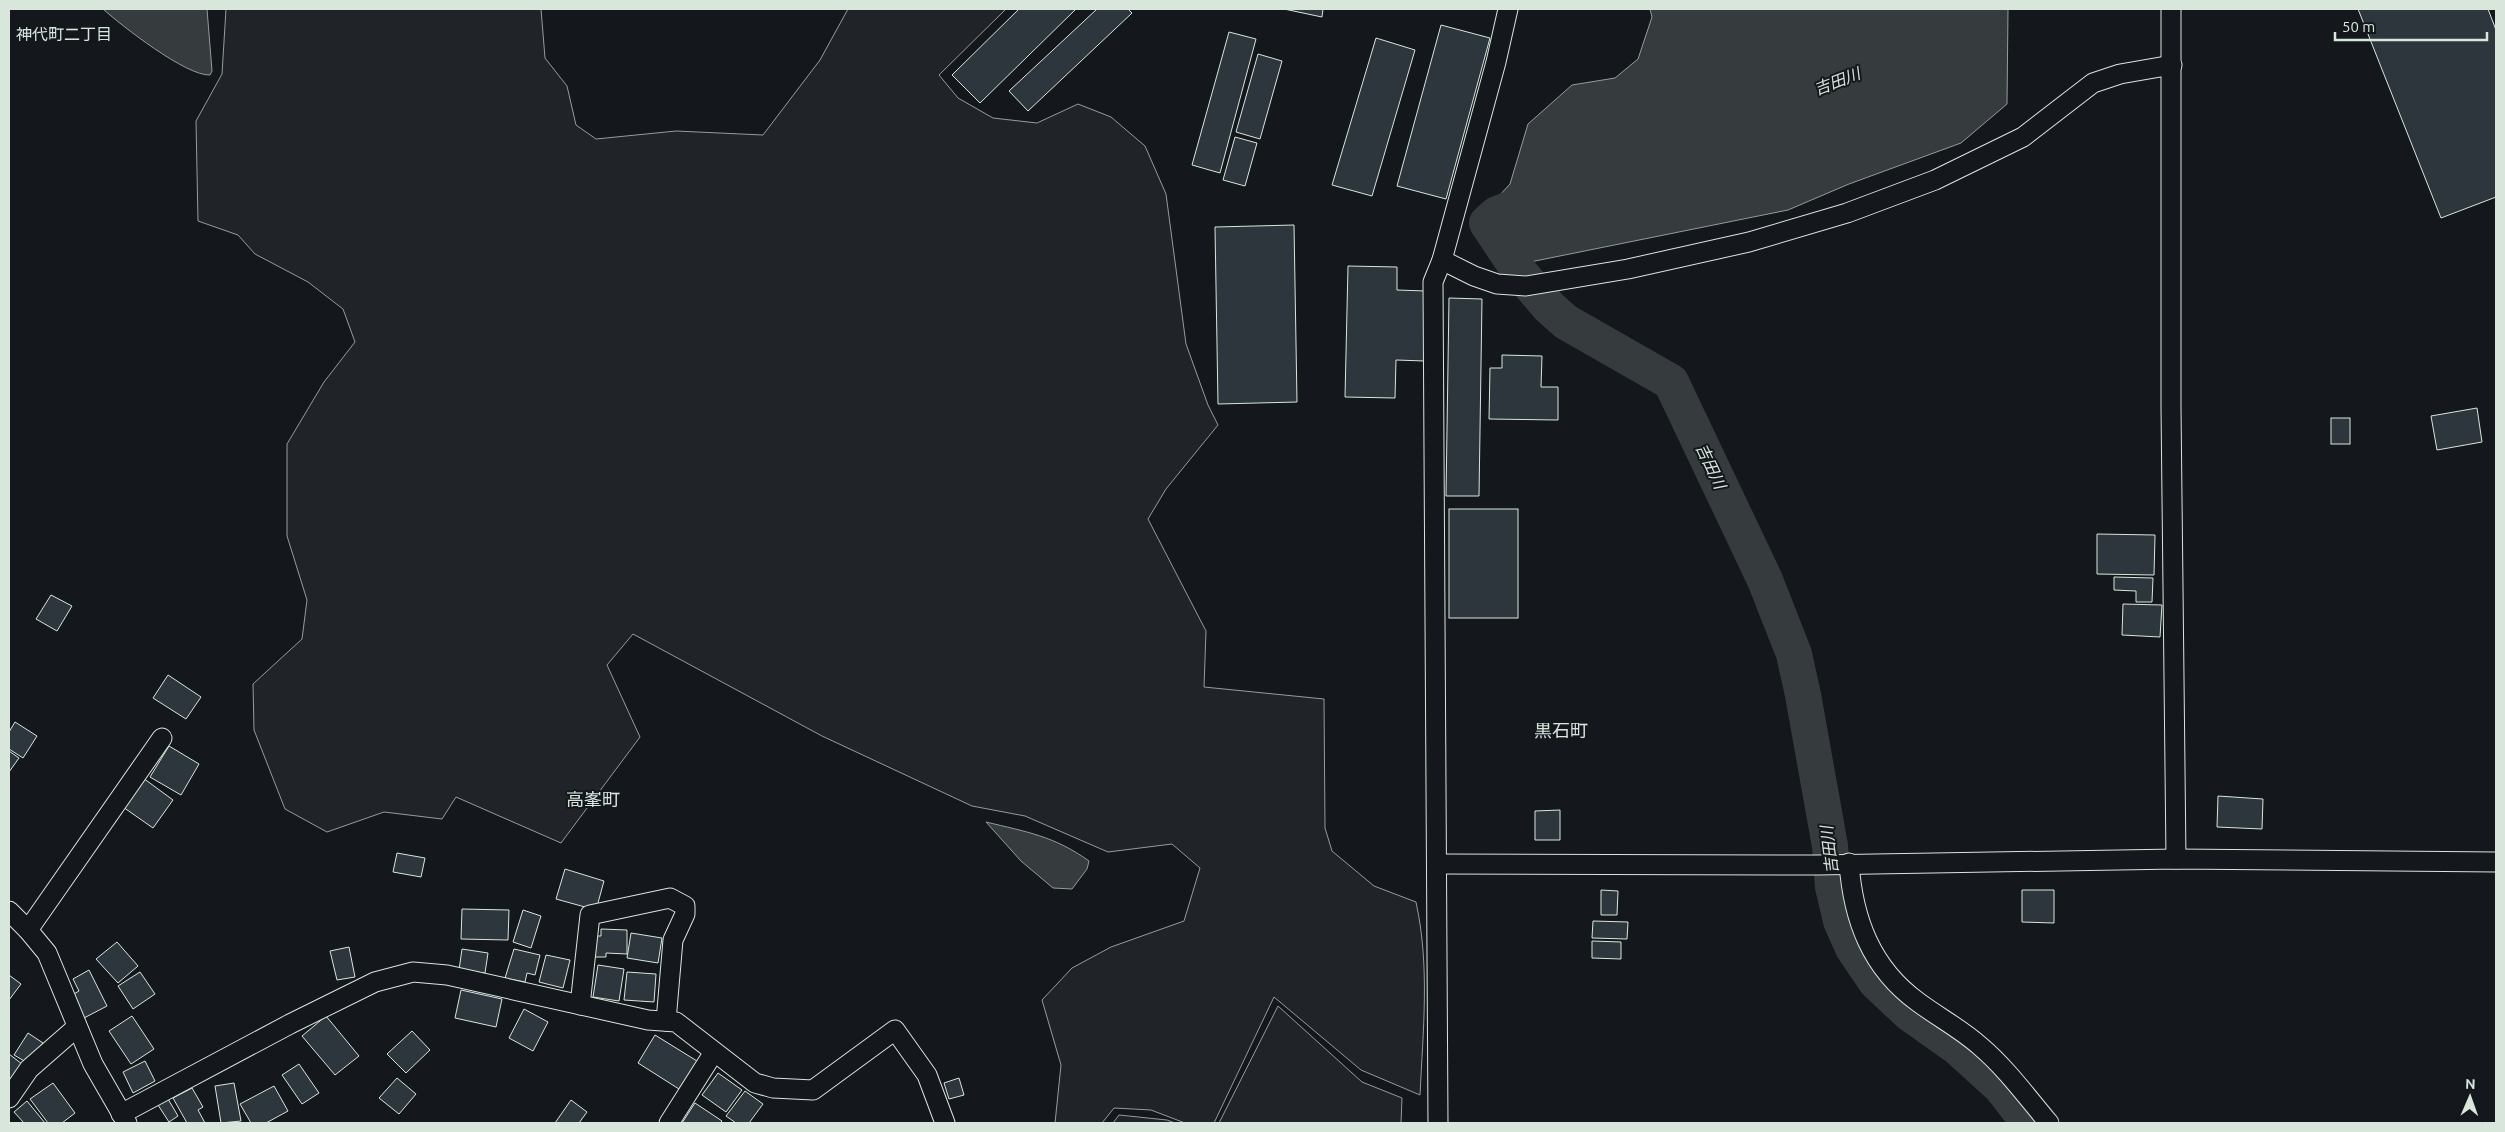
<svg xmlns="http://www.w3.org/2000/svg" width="2505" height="1132" font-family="Ubuntu,'Noto Sans JP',sans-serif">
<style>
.green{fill:#202428;stroke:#939e99}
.water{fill:#363b3e;stroke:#939e99}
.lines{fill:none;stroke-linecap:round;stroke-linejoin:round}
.river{stroke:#363b3e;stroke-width:36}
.building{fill:#2c363c;stroke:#d8e6dc}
.street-casing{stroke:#d8e6dc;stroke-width:21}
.street{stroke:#14181c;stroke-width:19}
.labels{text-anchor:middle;stroke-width:4;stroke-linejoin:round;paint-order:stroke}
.neighbourhood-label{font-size:16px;fill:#d8e6dc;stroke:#14181c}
.water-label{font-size:16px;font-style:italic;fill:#d8e6dc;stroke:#14181c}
.quarter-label{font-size:18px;fill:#d8e6dc;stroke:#14181c}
</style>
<rect width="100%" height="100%" fill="#14181c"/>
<!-- green -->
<g class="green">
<path d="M226 9H541L545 58 567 86 576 125 596 139 676 131 763 135 820 60 848 9H1006L939 75 958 98 993 118 1037 123 1078 104 1111 117 1145 146 1166 194 1186 344 1208 405 1218 425 1166 489 1148 519 1206 631 1204 687 1324 699 1325 828 1332 851 1374 886 1416 902C1430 966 1423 1030 1420 1095L1361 1070 1274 997 1214 1123H1185L1151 1110 1114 1108 1102 1123H1055L1061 1065 1042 1000 1072 968 1111 947 1184 921 1200 868 1172 844 1108 852 1025 816 972 806 822 736 633 634 607 665 640 737 561 843 456 797 442 819 384 812 327 832 285 809 254 730 253 684 302 639 307 600 287 536V444L324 382 355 342 343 309 308 282 255 254 238 235 198 221 196 121 222 74Z"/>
<path d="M1278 1006 1362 1082 1402 1098 1401 1123H1219Z"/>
<path d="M1119 1115 1167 1120 1175 1123H1113Z"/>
</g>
<!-- water -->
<g class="water">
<path d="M103 9H207L212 71 210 75C186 76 122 26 103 9Z"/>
<path d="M1650 9H2008L2007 104 1961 143 1849 184 1788 210 1530 262 1487 209 1510 184 1528 124 1572 85 1615 78 1638 59 1652 17Z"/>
<path d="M986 822C1027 832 1054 836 1089 861L1087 869 1072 889 1053 888 1021 861Z"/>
</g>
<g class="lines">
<!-- river -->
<path class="river" d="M1539 198 1497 214 1487 223 1521 274 1549 307 1566 322 1671 382 1765 580 1794 654 1803 695 1830 846 1833 887 1841 921 1853 948 1876 982 1909 1013 1957 1047 2001 1087 2029 1123"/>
</g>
<!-- building -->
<g class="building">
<path d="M1019 9H1076L980 103 952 75Z"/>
<path d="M1097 9H1128L1132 13 1028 111 1009 91Z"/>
<path d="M1284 9H1323L1322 17Z"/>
<path d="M2358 9H2488L2496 30V197L2441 218Z"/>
<path d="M1441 25 1490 38 1446 199 1397 186Z"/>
<path d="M1229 32 1256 39 1220 173 1192 165Z"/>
<path d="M1376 38 1415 50 1372 196 1332 185Z"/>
<path d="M1258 54 1282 61 1260 139 1236 132Z"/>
<path d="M1235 137 1257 143 1245 186 1223 180Z"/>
<path d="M1294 225 1297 402 1218 404 1215 227Z"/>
<path d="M1348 266 1397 267V290L1426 291 1425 361 1396 360 1395 398 1345 397Z"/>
<path d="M1449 298 1482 299 1479 496H1446Z"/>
<path d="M1502 355 1542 356 1541 387H1558V420L1489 419 1490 368H1502Z"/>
<path d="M2477 408 2482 442 2437 450 2431 416Z"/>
<rect x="2331" y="418" width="19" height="26"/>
<rect x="1449" y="509" width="69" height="109"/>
<path d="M2097 534 2155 535 2154 575 2097 574Z"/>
<path d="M2114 577 2153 578 2152 602H2136V591L2114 590Z"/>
<path d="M51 595 72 606 57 631 36 619Z"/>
<path d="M2123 604 2162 605 2160 637 2122 635Z"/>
<path d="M168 675 201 697 186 719 153 698Z"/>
<path d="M15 722 37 736 23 758 9 749V732Z"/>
<path d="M169 746 199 764 181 795 150 777Z"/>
<path d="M9 751 19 758 9 772Z"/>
<path d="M143 778 173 800 153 828 123 807Z"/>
<path d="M2218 796 2263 799 2262 829 2217 827Z"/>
<path d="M1560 810V840H1535V811Z"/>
<path d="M397 853 425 858 421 877 393 872Z"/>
<path d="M565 869 604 881 596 910 556 899Z"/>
<path d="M1601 890 1618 891 1617 915H1601Z"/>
<path d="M2022 890H2054V923L2022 922Z"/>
<path d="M462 909 509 910 508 940 461 939Z"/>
<path d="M523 910 541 916 531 948 513 942Z"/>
<path d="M1593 921 1628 922 1627 939 1592 938Z"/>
<path d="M601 929 627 930V954L606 953V957H592V936H601Z"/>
<path d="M631 933 662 938 658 963 627 958Z"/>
<path d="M1592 941 1621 942V959L1592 958Z"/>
<path d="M117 942 138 966 118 983 96 959Z"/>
<path d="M349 947 355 977 337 980 330 951Z"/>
<path d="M462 949 488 953 485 973 459 970Z"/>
<path d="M514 949 540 955 535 975 527 973 525 982 505 978Z"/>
<path d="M546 955 570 960 563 988 539 982Z"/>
<path d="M598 965 624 969 619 1001 593 997Z"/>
<path d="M89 970 107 1006 84 1018 72 995 79 991 73 979Z"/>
<path d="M140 972 155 994 133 1009 118 986Z"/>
<path d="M627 972 656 974 654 1002 624 1000Z"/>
<path d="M9 975 21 984 9 1000Z"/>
<path d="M461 990 502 999 496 1027 455 1018Z"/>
<path d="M524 1009 548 1022 533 1051 509 1038Z"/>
<path d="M132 1016 154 1049 131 1064 109 1031Z"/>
<path d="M326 1016 359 1056 335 1075 302 1036Z"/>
<path d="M412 1031 430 1050 406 1073 387 1054Z"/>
<path d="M28 1033 43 1043 26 1062 14 1055Z"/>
<path d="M655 1035 697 1061 679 1089 638 1063Z"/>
<path d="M9 1054 22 1064 10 1081H9Z"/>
<path d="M145 1061 155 1081 133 1093 123 1072Z"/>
<path d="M299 1064 319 1093 302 1104 282 1075Z"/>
<path d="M718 1073 742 1090 726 1112 702 1095Z"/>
<path d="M397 1078 416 1094 399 1114 379 1098Z"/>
<path d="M959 1078 964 1095 949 1099 944 1083Z"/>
<path d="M53 1083 75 1113 62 1123H48L30 1099Z"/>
<path d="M234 1083 241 1121 221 1123 215 1086Z"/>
<path d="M274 1086 288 1111 266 1123H251L240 1104Z"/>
<path d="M192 1088 203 1107 198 1110 205 1123H187L173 1098Z"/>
<path d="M745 1091 763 1104 749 1123H736L726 1116Z"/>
<path d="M168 1099 178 1116 169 1122 158 1105Z"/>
<path d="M571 1100 587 1112 579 1123H555Z"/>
<path d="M27 1101 45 1123H24L14 1112Z"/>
<path d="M695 1103 722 1121 720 1123H682Z"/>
</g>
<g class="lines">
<defs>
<g id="street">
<path d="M2171 9V407L2176 859"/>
<path d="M1442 260 1474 276 1497 284 1526 286 1628 269 1749 242 1847 213 1935 180 2023 137 2093 83 2120 74 2172 65"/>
<path d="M1849 863C1853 919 1871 968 1918 1002 1938 1017 1961 1029 1980 1046 2006 1068 2027 1097 2049 1123"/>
<path d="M1437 864 1817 865 2176 859 2496 862"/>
<path d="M9 911 28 930 47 953 93 1064 127 1123"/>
<path d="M28 930 162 738"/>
<path d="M580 1005 590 915 670 898 685 906V914L673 940 666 1021"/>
<path d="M9 1098 29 1069 77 1027"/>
<path d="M121 1114 290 1024 375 982 413 972 447 975 648 1020 676 1022 755 1083 773 1088 813 1090 895 1030 927 1075 945 1123"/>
<path d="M669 1123 714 1052"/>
<path d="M1438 1123 1433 282 1442 260 1496 62 1508 9"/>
</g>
</defs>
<!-- street casing -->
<use href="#street" class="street-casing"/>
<!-- street -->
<use href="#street" class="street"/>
</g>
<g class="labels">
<!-- neighbourhood labels -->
<g class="neighbourhood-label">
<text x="64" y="40">神代町二丁目</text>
</g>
<!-- water labels -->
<g class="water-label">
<text transform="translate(1837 81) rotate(-21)" y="6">吉田川</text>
<text transform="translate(1711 466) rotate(65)" y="6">吉田川</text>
<text transform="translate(1829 850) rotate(-97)" y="6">吉田川</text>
</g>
<!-- quarter labels -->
<g class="quarter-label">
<text x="1561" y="737">黒石町</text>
<text x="593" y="806">高峯町</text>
</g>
</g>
<!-- border -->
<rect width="2505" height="1132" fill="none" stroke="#d8e6dc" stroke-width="20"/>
<!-- north arrow -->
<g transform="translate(2470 1097) rotate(2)" stroke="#14181c" stroke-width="4" paint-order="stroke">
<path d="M0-4L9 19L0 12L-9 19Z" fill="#d8e6dc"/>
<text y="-8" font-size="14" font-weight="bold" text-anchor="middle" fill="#d8e6dc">N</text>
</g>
<!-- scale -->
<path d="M2335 32v8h152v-8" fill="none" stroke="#d8e6dc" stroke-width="2.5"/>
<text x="2342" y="32" font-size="15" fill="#d8e6dc" stroke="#14181c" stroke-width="4" paint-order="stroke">50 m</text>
</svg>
